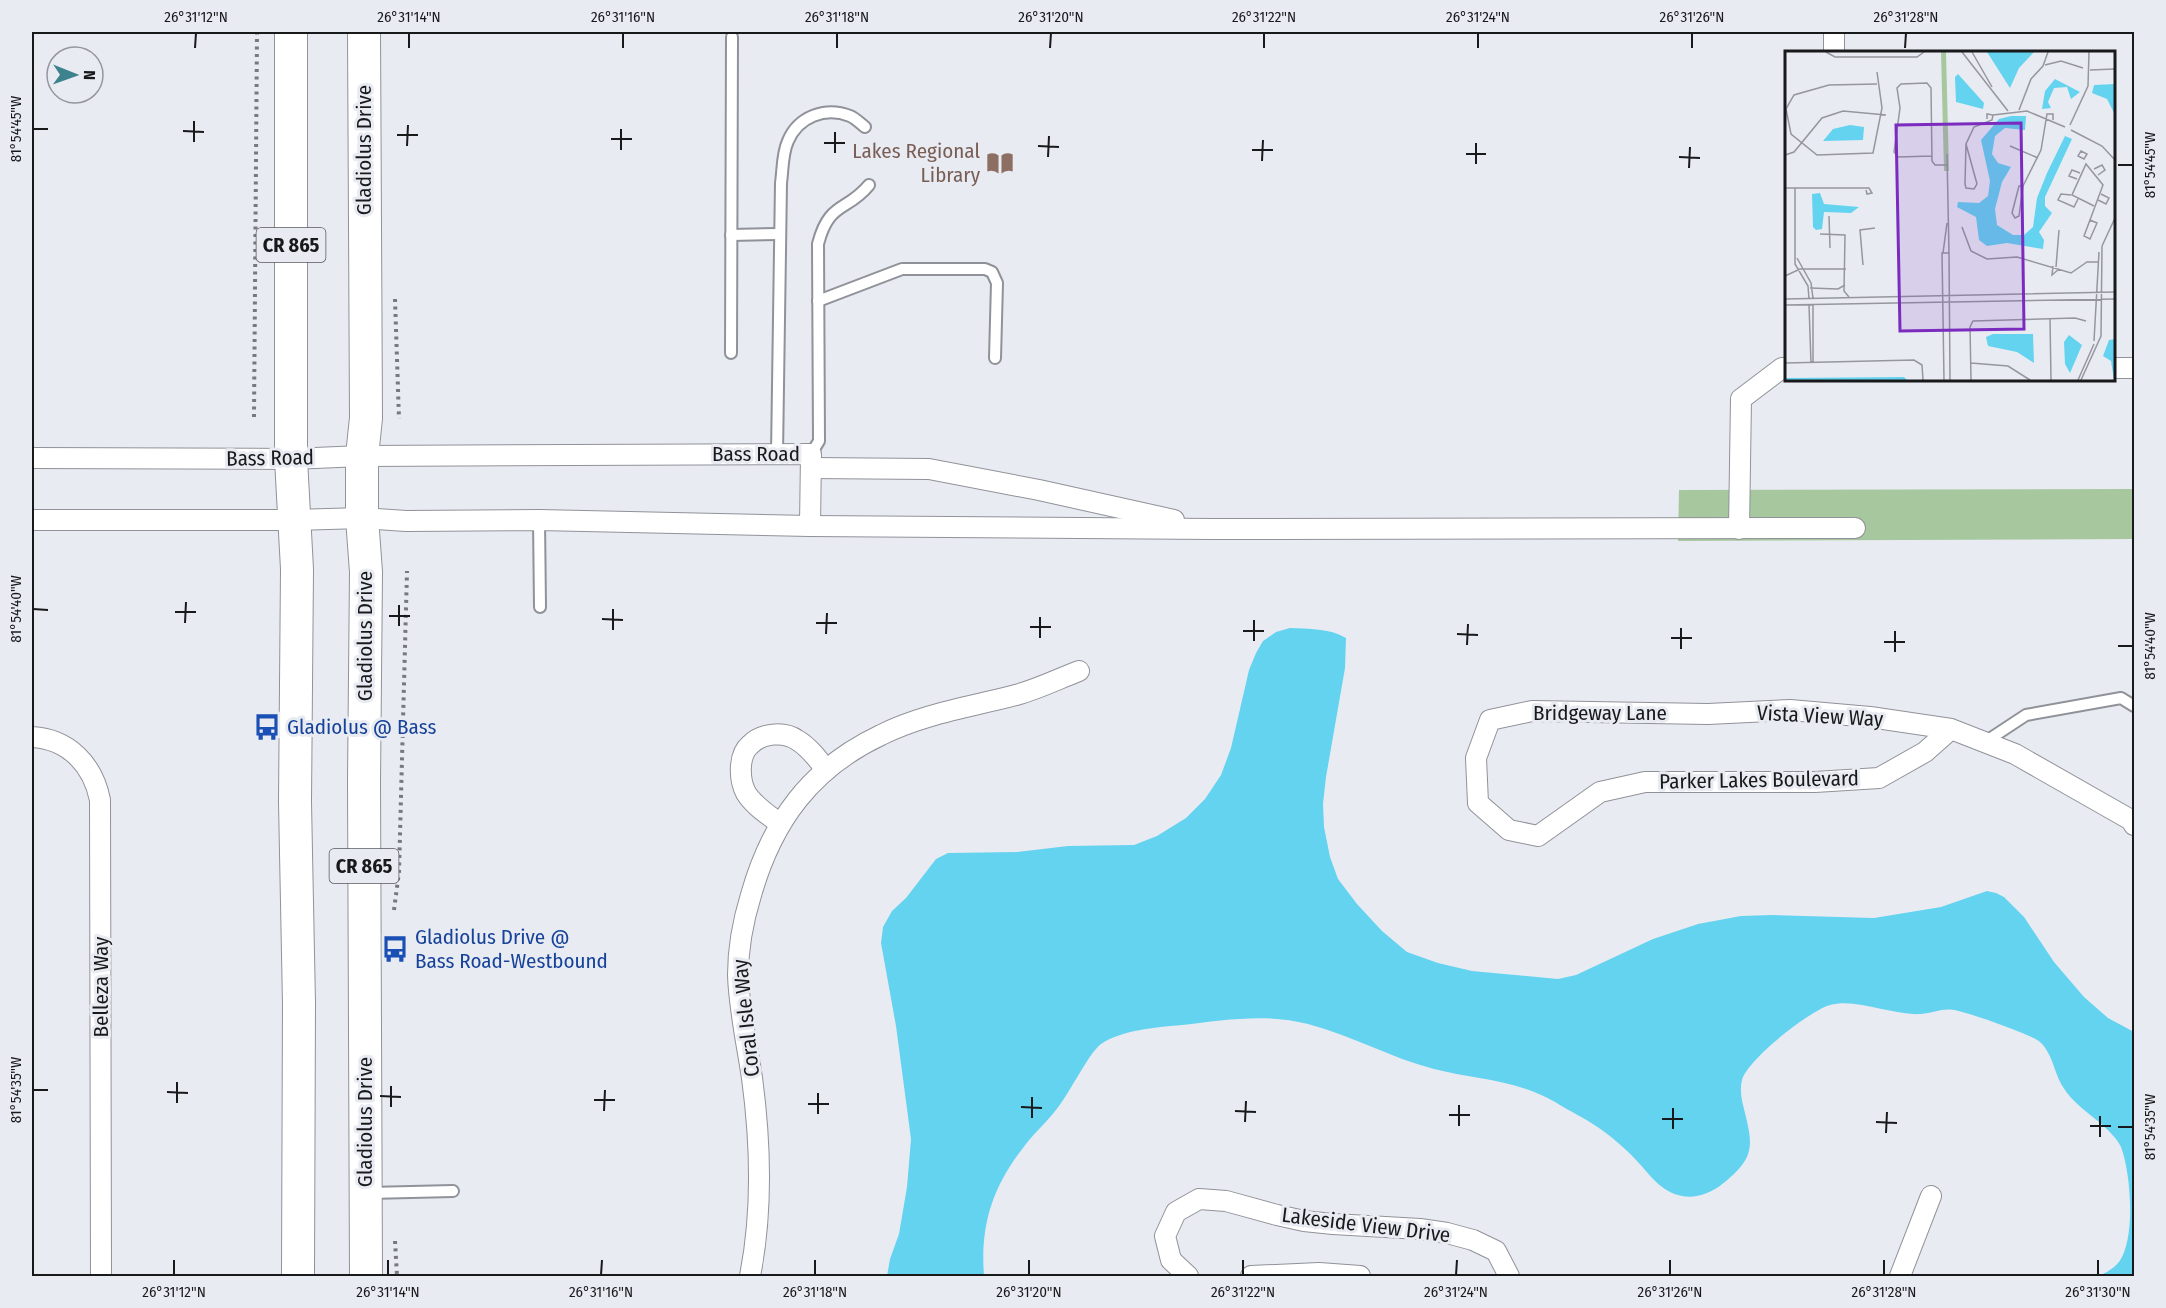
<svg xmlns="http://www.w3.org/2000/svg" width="2166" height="1308" font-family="'Fira Sans Condensed',sans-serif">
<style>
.green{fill:#a7c89f}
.water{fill:#64d3ef}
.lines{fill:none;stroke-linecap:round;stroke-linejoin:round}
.service-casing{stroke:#909299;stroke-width:14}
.minor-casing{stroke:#909299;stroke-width:22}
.primary-casing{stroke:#909299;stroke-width:34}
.path{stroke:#77797e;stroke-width:4;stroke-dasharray:3 4.5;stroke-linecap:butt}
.service{stroke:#fff;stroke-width:10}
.minor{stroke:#fff;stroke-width:20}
.primary{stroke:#fff;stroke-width:32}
.ticks{fill:none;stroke:#18191b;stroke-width:2}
.labels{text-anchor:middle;stroke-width:6;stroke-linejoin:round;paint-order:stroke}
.shield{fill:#e9ebf3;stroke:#57585c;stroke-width:1.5}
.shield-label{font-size:20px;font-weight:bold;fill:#18191b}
.street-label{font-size:21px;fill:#18191b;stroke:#e9ebf3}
.education-label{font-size:21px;fill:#785e54;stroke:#e9ebf3;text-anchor:end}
.transit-label{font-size:21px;fill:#164399;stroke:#e9ebf3;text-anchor:start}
.inset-road{fill:none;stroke:#95979d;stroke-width:1.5}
.view{fill:#7b2cbf;fill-opacity:0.15;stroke:#7b2cbf;stroke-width:3}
.inset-edge{fill:none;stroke:#18191b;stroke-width:3}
.neatline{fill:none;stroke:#18191b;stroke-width:2}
.ticks-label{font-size:15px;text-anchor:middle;fill:#18191b}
</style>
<rect width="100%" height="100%" fill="#e9ebf3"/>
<!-- green -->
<path class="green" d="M2134 489V539L1678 541 1679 490Z"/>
<!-- water -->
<path class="water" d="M1290 628C1309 629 1329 628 1346 638L1345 668 1326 777 1323 804 1324 827 1330 857 1338 879 1357 904 1382 931 1407 952 1438 963 1472 971 1558 979 1576 975 1653 939 1698 924 1741 916 1773 915 1874 918 1941 907 1987 891 1996 893 2004 897 2024 917 2054 962 2084 997 2108 1018 2134 1032V1276H2099C2106 1273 2114 1268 2119 1262 2136 1239 2131 1173 2121 1147 2116 1137 2107 1129 2099 1122 2087 1112 2071 1101 2063 1087 2054 1073 2053 1054 2040 1042 2033 1035 1967 1012 1954 1010 1942 1008 1933 1013 1921 1014 1892 1016 1858 998 1830 1005 1809 1011 1748 1059 1742 1080 1740 1088 1741 1096 1743 1105 1753 1145 1757 1157 1721 1185 1711 1193 1695 1199 1682 1196 1661 1192 1650 1175 1637 1161 1626 1149 1612 1137 1599 1128 1585 1118 1569 1111 1555 1102 1515 1079 1477 1080 1434 1069 1391 1058 1351 1035 1308 1024 1267 1013 1224 1020 1182 1025 1159 1027 1121 1030 1101 1044 1089 1053 1070 1092 1059 1106 1049 1120 1036 1131 1026 1144 993 1185 980 1224 984 1276H887L890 1259 899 1234 907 1187 911 1139 896 1026 881 943 883 927 892 911 906 898 936 859 948 853 1017 852 1068 846 1134 845 1157 836 1186 818 1205 799 1221 775 1231 748 1249 670 1256 653 1263 641 1276 632Z"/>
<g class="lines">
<defs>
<g id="service">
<path d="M731 235 780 234"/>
<path d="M818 301 902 269H985L992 272 997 283 995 358"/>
<path d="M731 353 732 37"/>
<path d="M777 454 781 183C783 169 782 154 788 141 798 117 825 106 850 116 855 118 860 123 865 127"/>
<path d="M811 454 819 441 818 244C829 201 847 212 869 185"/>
<path d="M539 520 540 607"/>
<path d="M1985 742 2026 715 2121 698 2134 706"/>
<path d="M369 1193 453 1191"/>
</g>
<g id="minor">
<path d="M1834 52V32"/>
<path d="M2114 368H2134"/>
<path d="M32 458 291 459 362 456 811 454 810 526 539 520 406 521 362 518 294 520H32"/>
<path d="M811 468 929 469 1039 490 1174 520"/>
<path d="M810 526 1212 529 1855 528"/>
<path d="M1739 529 1741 399 1782 368H1786"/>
<path d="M1951 729 1925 752 1879 778 1815 782H1645L1600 792 1538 836 1509 830 1478 803 1476 758 1490 720 1532 711 1708 714 1790 710 1870 717 1951 729 2015 754 2131 820 2134 825"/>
<path d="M32 737C69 739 93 765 100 800L101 1276"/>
<path d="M780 824C769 815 754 806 746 793 739 780 738 755 750 745 761 733 784 731 797 740 809 747 818 759 826 770"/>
<path d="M750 1276C763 1210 761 1145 752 1078 747 1044 739 1009 738 975 738 946 743 921 751 895 772 821 811 768 881 735 923 714 970 707 1016 695 1038 689 1058 679 1079 671"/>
<path d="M1188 1276 1171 1260 1165 1236 1176 1212 1199 1199 1226 1201 1277 1215 1304 1221 1333 1224 1420 1229 1447 1233 1473 1240 1496 1251 1509 1276"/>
<path d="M1251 1276 1319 1273 1360 1276"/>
<path d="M1900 1276 1931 1196"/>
</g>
<g id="primary">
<path d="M291 32V459L297 569 295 802 299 1004 298 1276"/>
<path d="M364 32 366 418 362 456V518L366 572 364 782 366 1276"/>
</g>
</defs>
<!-- service casing -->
<use href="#service" class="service-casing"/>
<!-- minor casing -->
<use href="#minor" class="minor-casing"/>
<!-- primary casing -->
<use href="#primary" class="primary-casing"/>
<!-- path -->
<g class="path">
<path d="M395 299 399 419"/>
<path d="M254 417 257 32"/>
<path d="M394 910 399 872 407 571"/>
<path d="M395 1241 397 1276"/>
</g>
<!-- service -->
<use href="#service" class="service"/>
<!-- minor -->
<use href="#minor" class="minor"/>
<!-- primary -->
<use href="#primary" class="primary"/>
</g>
<!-- ticks -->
<path class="ticks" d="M195 48 196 33M409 48V33M623 48V33M837 48V33M1050 48 1051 33M1264 48V33M1478 48V33M1692 48V33M1905 48 1906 33M33 129H48M183 131 204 132M397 135H418M611 139H632M194 142V121M824 143H845M407 146 408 125M1038 146 1059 147M621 150V129M1252 150H1273M835 153V132M1466 154H1486M1048 157 1049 136M1679 157 1700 158M1262 161 1263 140M1476 164V143M2118 165H2133M1689 168 1690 147M33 609 48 610M175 612H196M389 616H410M602 619 623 620M185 623 186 602M816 623H837M399 626V605M1030 627H1051M613 630V609M1243 631H1264M826 634 827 613M1457 634 1478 635M1040 638V617M1671 638H1692M1254 641V620M1884 642H1905M1467 645 1468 624M2118 646H2133M1681 649V628M1895 652V631M33 1090H48M167 1092 188 1093M380 1096 401 1097M594 1100H615M177 1103V1082M808 1104H829M391 1107V1086M1021 1107 1042 1108M604 1111 605 1090M1235 1111 1256 1112M818 1114V1093M1449 1115H1470M1032 1118V1097M1662 1119H1683M1245 1122 1246 1101M1876 1122 1897 1123M1459 1126V1105M2090 1126H2111M2118 1127H2133M1673 1129V1108M1886 1133 1887 1112M2100 1137V1116M174 1275V1260M388 1275V1260M601 1275 602 1260M815 1275V1260M1029 1275V1260M1243 1275V1260M1456 1275 1457 1260M1670 1275V1260M1884 1275V1260M2098 1275V1260"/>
<!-- icons -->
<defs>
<symbol id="library-bare" viewBox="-9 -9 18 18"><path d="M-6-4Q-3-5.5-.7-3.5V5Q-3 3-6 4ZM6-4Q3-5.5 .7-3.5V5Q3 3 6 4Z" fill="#8d6e63" stroke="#e9ebf3" stroke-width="2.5" paint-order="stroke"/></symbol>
<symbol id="bus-bare" viewBox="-9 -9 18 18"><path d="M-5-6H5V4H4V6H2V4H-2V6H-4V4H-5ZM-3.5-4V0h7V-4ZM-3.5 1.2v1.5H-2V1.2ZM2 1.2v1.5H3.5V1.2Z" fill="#1a4fb4" stroke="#e9ebf3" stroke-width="2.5" paint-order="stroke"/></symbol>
</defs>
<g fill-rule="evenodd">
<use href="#library-bare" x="981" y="144" width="38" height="38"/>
<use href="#bus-bare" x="248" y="708" width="38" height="38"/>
<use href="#bus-bare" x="376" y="930" width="38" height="38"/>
</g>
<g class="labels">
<!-- shield labels -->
<g class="shield">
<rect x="256.5" y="228" width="69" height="34" rx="4.5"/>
<rect x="329.5" y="849" width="69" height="34" rx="4.5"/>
</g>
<g class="shield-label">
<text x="291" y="252">CR 865</text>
<text x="364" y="873">CR 865</text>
</g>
<!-- street labels -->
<g class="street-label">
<text transform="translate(364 150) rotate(-90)" y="7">Gladiolus Drive</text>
<text x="756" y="461">Bass Road</text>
<text transform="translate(270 458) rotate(-1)" y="7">Bass Road</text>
<text transform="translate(365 636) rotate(-90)" y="7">Gladiolus Drive</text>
<text x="1600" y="720">Bridgeway Lane</text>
<text transform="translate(1820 716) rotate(3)" y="7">Vista View Way</text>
<text transform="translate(1759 780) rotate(-1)" y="7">Parker Lakes Boulevard</text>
<text transform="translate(101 987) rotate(-90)" y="7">Belleza Way</text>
<text transform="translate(746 1018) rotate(-96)" y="7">Coral Isle Way</text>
<text transform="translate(365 1122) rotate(-90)" y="7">Gladiolus Drive</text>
<text transform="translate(1366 1225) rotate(7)" y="7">Lakeside View Drive</text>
</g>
<!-- education labels -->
<g class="education-label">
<text x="980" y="158">Lakes Regional<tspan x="980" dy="24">Library</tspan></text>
</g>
<!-- transit labels -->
<g class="transit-label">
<text x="287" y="734">Gladiolus @ Bass</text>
<text x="415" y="944">Gladiolus Drive @<tspan x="415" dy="24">Bass Road-Westbound</tspan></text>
</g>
</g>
<!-- overview -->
<g transform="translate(1785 51)">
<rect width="330" height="330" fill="#e9ebf3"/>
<path d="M156 1H161L164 120H159Z" fill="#a7c89f"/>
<path d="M202 1H249L234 17 225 37ZM173 23 199 52 198 58 171 51 170 26ZM270 28 295 41 286 48 282 36 269 37 263 51 266 57 257 58 260 40ZM330 33V64L322 48 307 42 309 34ZM226 65H241L240 79 220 77 210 85 207 103 213 112 226 116 217 131 210 158 212 174 228 184H239L248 176 252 147 262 122 280 85 287 88 260 146V155L267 162 254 181 259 189 258 198 222 192 202 195 194 189 191 166 172 156 173 151 194 152 203 145 205 130 196 89 214 68ZM65 74 79 76 78 89 38 90 48 78ZM35 142 39 153 74 156 66 162 39 161 37 178 31 179 28 176 27 143ZM208 283H248L249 312 232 301 203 295 201 286ZM284 284 297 294 285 322 280 313 279 291ZM330 288V329H329L326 310 318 305 324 289ZM119 326 122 329H0V327Z" fill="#64d3ef"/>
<path class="inset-road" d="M41 1 50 6H132L139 1M177 1 223 60M187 1 207 36M260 14 276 10 298 17M305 19 330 18M92 33 44 34 9 44 1 58 6 83 32 104 88 102 97 57 92 21M234 59 246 28 258 15 263 1M208 64 242 60 280 76M285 74 303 35 304 1M286 79 317 95 330 109M181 93 192 133 189 138 181 137 180 133 181 93 189 76 207 69 208 64 202 63V68M225 95 253 107M296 100 302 103 299 108 293 105ZM162 103 164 202M0 104 9 101 37 67 58 60 101 64M147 105 113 106 109 101 115 57 112 37 116 33 142 32 146 37 147 110 150 114H162M309 118 317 114 320 119 313 124M292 128 284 125 287 119 295 122M234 135H238L234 165 230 167 227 162ZM238 135 256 99 262 63H268V69M0 137H84L87 142 82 143 81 139M10 137V213L23 235 24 248M286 144 276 143 273 149 289 156 293 148M313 149 321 153 324 147 316 143M44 165 45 197M305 169 318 134 301 113 287 144 309 155M305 169 312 172 305 188 299 185ZM177 176 186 200 202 208 232 206 286 222 302 211H313M35 183 60 184 59 240 64 246M317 195 330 167M158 202 162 172M12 207 26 232 28 247M78 214 75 179 90 177M268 215 267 224 274 218M271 216 274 179M0 225 15 218H61M25 237 53 238 60 234M0 248 330 241M0 254 330 248M24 254 26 312M28 254V312M265 268 266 329M309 290 314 201M0 312 129 309 137 314 138 329M186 312 223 315 245 329M159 329 157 202H164L165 329M186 329 185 276 188 270 290 267 301 270M293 329 309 293M296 329 316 285 317 195"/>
<path class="view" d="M236 72 239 278 115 280 111 74Z"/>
<rect width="330" height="330" class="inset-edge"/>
</g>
<!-- border -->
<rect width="2166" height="1308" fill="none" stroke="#e9ebf3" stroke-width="66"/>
<!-- north arrow -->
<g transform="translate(75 75) rotate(91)"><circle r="28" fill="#e9ebf3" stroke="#95979d" stroke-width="1.5"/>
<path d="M0-4.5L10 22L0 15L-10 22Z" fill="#3d838e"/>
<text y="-9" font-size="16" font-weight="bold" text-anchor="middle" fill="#18191b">N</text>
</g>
<rect x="33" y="33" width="2100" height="1242" class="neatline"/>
<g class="ticks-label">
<text x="196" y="22">26°31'12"N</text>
<text x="409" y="22">26°31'14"N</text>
<text x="623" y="22">26°31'16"N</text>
<text x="837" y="22">26°31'18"N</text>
<text x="1051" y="22">26°31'20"N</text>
<text x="1264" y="22">26°31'22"N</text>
<text x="1478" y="22">26°31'24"N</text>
<text x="1692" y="22">26°31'26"N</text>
<text x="1906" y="22">26°31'28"N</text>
<text transform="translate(16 129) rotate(-90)" y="5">81°54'45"W</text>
<text transform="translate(2150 165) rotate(-90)" y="5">81°54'45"W</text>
<text transform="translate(16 609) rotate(-90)" y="5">81°54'40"W</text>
<text transform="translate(2150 646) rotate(-90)" y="5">81°54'40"W</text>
<text transform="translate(16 1090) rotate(-90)" y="5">81°54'35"W</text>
<text transform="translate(2150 1127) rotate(-90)" y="5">81°54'35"W</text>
<text x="174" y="1297">26°31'12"N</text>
<text x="388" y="1297">26°31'14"N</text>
<text x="601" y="1297">26°31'16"N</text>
<text x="815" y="1297">26°31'18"N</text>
<text x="1029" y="1297">26°31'20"N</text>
<text x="1243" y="1297">26°31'22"N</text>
<text x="1456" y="1297">26°31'24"N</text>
<text x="1670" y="1297">26°31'26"N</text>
<text x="1884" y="1297">26°31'28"N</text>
<text x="2098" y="1297">26°31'30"N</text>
</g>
</svg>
